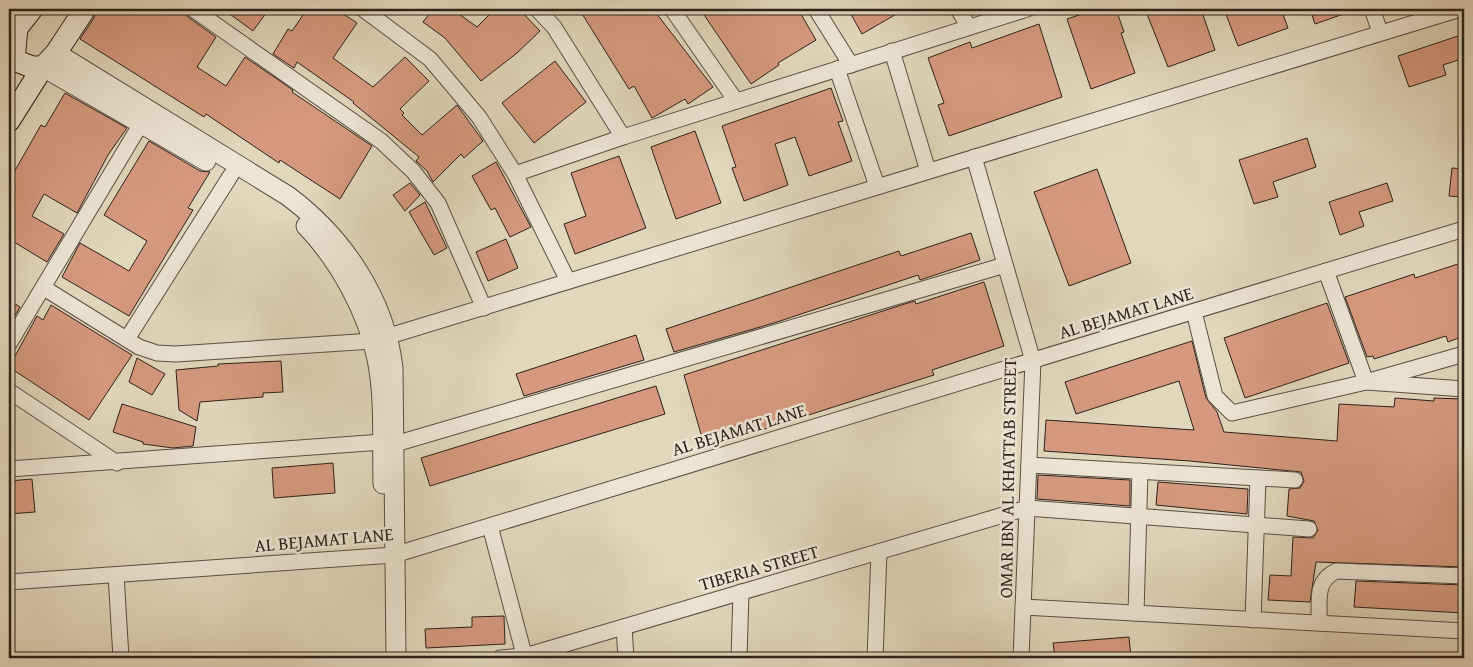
<svg xmlns="http://www.w3.org/2000/svg" width="1473" height="667" font-family="'Gentium Book Plus',serif">
<style>
.building{fill:#d6997f;stroke:#2c211a}
.lines{fill:none;stroke-linecap:round;stroke-linejoin:round}
.minor-casing{stroke:#594e43;stroke-width:17}
.tertiary-casing{stroke:#594e43;stroke-width:21}
.secondary-casing{stroke:#2c211a;stroke-width:23}
.minor{stroke:#ece5d4;stroke-width:15}
.tertiary{stroke:#ece5d4;stroke-width:19}
.secondary{stroke:#ece5d4;stroke-width:21}
.labels{text-anchor:middle;stroke-width:5;stroke-linejoin:round;paint-order:stroke}
.street-label{font-size:18px;fill:#2c211a;stroke:#ece5d4}
</style>
<rect width="100%" height="100%" fill="#e1d7bd"/>
<filter id="stains"><feTurbulence type="fractalNoise" baseFrequency=".004" numOctaves="4"/><feColorMatrix values="0 0 0 0 .2 0 0 0 0 .09 0 0 0 0 .02 0 0 0 .5 -.17"/></filter>
<radialGradient id="worn" r=".72"><stop offset=".6" stop-color="#630" stop-opacity="0"/><stop offset="1" stop-color="#630" stop-opacity=".3"/></radialGradient>
<!-- building -->
<g class="building">
<path d="M95 9H180L188 17 216 37 197 67 226 86 245 57 293 90 292 92 372 146 340 199 280 160 279 163 206 114 204 117 80 39 94 18Z"/>
<path d="M223 9H269L253 31Z"/>
<path d="M307 9H336L357 23 333 58 373 87 405 57 429 81 400 109 404 113 402 115 422 135 457 105 483 141 464 158 461 154 433 182 427 171 416 161 419 157 353 103 354 102 297 62 294 68 273 54 288 29 292 31Z"/>
<path d="M433 9H452L477 27 495 9H519L540 31 517 53 481 81 445 38 423 22Z"/>
<path d="M579 9H653L713 87 688 104 685 99 652 118 634 86 629 89Z"/>
<path d="M700 9H798L816 40 778 63 779 65 751 84Z"/>
<path d="M848 9H905L862 34Z"/>
<path d="M1097 9H1116L1124 32 1121 33 1135 73 1091 89 1067 19Z"/>
<path d="M1145 9H1201L1215 50 1168 67Z"/>
<path d="M1224 9H1281L1288 28 1238 46Z"/>
<path d="M1310 9H1355V10L1315 24Z"/>
<path d="M1039 24 1062 97 949 136 938 105 944 103 928 58 970 42 972 48Z"/>
<path d="M1464 34V58L1443 65 1446 75 1409 87 1398 56Z"/>
<path d="M555 61 586 102 534 143 502 103Z"/>
<path d="M831 88 843 121 838 122 852 161 809 176 795 137 775 144 788 185 744 201 732 168 736 167 722 126Z"/>
<path d="M65 93 127 128 108 155 77 213 44 194 32 216 64 234 47 262 9 239V181L41 125 45 127Z"/>
<path d="M695 131 721 203 676 219 651 147Z"/>
<path d="M1307 138 1316 167 1273 182 1278 197 1254 204 1239 160Z"/>
<path d="M149 141 200 171 210 172 188 208 193 210 129 316 62 277 80 243 129 271 147 241 104 215Z"/>
<path d="M619 156 646 228 575 254 564 224 586 216 571 173Z"/>
<path d="M496 162 531 227 510 237 495 208 491 210 472 176Z"/>
<path d="M1452 168 1464 169V197L1449 196Z"/>
<path d="M1097 169 1131 263 1069 286 1034 192Z"/>
<path d="M410 183 420 195 405 211 393 195Z"/>
<path d="M1387 183 1393 201 1359 212 1364 226 1340 235 1329 202Z"/>
<path d="M425 202 447 248 434 255 409 212Z"/>
<path d="M971 233 980 260 920 280 918 275 774 323 674 352 666 329 899 251 901 256Z"/>
<path d="M506 239 518 268 488 281 476 252Z"/>
<path d="M1464 262V336L1448 342 1446 336 1374 359 1373 356 1367 357 1345 297 1414 274 1415 278Z"/>
<path d="M984 282 1004 346 932 370 934 375 705 448 684 375 911 302 915 301 916 304Z"/>
<path d="M9 300 20 307 9 326Z"/>
<path d="M1327 303 1349 363 1245 398 1224 338Z"/>
<path d="M51 305 132 355 89 420 9 367 37 316 43 320Z"/>
<path d="M636 335 644 360 524 396 516 374Z"/>
<path d="M1192 341 1206 398 1217 412 1224 432 1337 441 1339 404 1394 407 1395 398 1434 401V398L1461 399 1459 450H1464V567L1316 562 1310 602 1268 600 1270 575 1291 576 1293 537 1313 538 1318 530 1314 521 1287 516 1289 489 1300 488 1304 481 1301 472 1190 461 1044 451 1046 420 1194 430 1179 381 1076 414 1065 382Z"/>
<path d="M137 358 165 374 152 395 129 382Z"/>
<path d="M281 361 283 392 263 393V397L200 402 197 421 179 410 176 370 218 366V364Z"/>
<path d="M656 386 665 414 430 486 421 458Z"/>
<path d="M122 404 196 427 193 446 173 448 143 444V442L113 432Z"/>
<path d="M333 463 335 493 274 498 272 468Z"/>
<path d="M1038 475 1130 480V506L1037 499Z"/>
<path d="M32 479 35 512 9 514V481Z"/>
<path d="M1158 482 1248 489 1247 514 1156 505Z"/>
<path d="M1356 581 1464 585V613L1354 607Z"/>
<path d="M504 616 505 644 426 648 425 629 472 627V617Z"/>
<path d="M1129 637 1131 658H1055L1053 643Z"/>
</g>
<g class="lines">
<defs>
<g id="minor">
<path d="M193 9 381 141 413 171 438 203 484 308"/>
<path d="M363 9 430 59 479 117 515 174 568 281"/>
<path d="M537 9 554 27 623 137"/>
<path d="M672 9 736 101"/>
<path d="M816 9 851 65"/>
<path d="M958 9 969 27"/>
<path d="M1372 9 1380 32"/>
<path d="M892 51 928 171"/>
<path d="M837 69 877 186"/>
<path d="M974 157 1033 361 1021 658"/>
<path d="M515 174 623 137 1027 9"/>
<path d="M1326 271 1366 382 1464 389"/>
<path d="M44 288 139 347 157 353 176 354 373 341 1460 9"/>
<path d="M1194 312 1215 396 1232 413 1366 382 1464 354"/>
<path d="M127 339 231 175"/>
<path d="M9 344 142 122"/>
<path d="M9 391 117 463"/>
<path d="M395 444 1005 265"/>
<path d="M1029 465 1295 480"/>
<path d="M9 469 382 442"/>
<path d="M490 526 525 658"/>
<path d="M116 575 121 658"/>
<path d="M9 582 394 555 1464 229"/>
<path d="M1023 607 1464 631"/>
<path d="M1136 613 1140 471"/>
<path d="M1253 620 1258 478"/>
<path d="M1319 623C1320 601 1314 582 1336 571L1464 576"/>
<path d="M624 627 626 658"/>
<path d="M500 658 525 656 1027 508 1309 529"/>
<path d="M739 658 741 592"/>
<path d="M875 658 879 552"/>
</g>
<g id="tertiary">
<path d="M56 53 288 196C343 237 385 299 393 368L396 658"/>
<path d="M43 67 206 161"/>
<path d="M306 226C339 260 368 313 377 359 385 398 382 444 383 484"/>
</g>
<g id="secondary">
<path d="M32 9 17 28 14 60 32 67H43"/>
<path d="M9 121 43 67 56 53 83 12 80 9"/>
</g>
</defs>
<!-- minor casing -->
<use href="#minor" class="minor-casing"/>
<!-- tertiary casing -->
<use href="#tertiary" class="tertiary-casing"/>
<!-- secondary casing -->
<use href="#secondary" class="secondary-casing"/>
<!-- minor -->
<use href="#minor" class="minor"/>
<!-- tertiary -->
<use href="#tertiary" class="tertiary"/>
<!-- secondary -->
<use href="#secondary" class="secondary"/>
</g>
<g class="labels">
<!-- street labels -->
<g class="street-label">
<text transform="translate(1126 313) rotate(-17)" y="6">AL BEJAMAT LANE</text>
<text transform="translate(739 430) rotate(-17)" y="6">AL BEJAMAT LANE</text>
<text transform="translate(1008 478) rotate(-89)" y="6">OMAR IBN AL KHATTAB STREET</text>
<text transform="translate(324 540) rotate(-5)" y="6">AL BEJAMAT LANE</text>
<text transform="translate(759 568) rotate(-16)" y="6">TIBERIA STREET</text>
</g>
</g>
<!-- margin -->
<rect width="1473" height="667" fill="none" stroke="#e1d7bd" stroke-width="30"/>
<rect x="10" y="10" width="1453" height="647" fill="none" stroke="#2c211a" stroke-width="2.5"/>
<rect x="15" y="15" width="1443" height="637" fill="none" stroke="#2c211a"/>
<rect width="100%" height="100%" filter="url(#stains)"/>
<rect width="100%" height="100%" fill="url(#worn)"/>
</svg>
